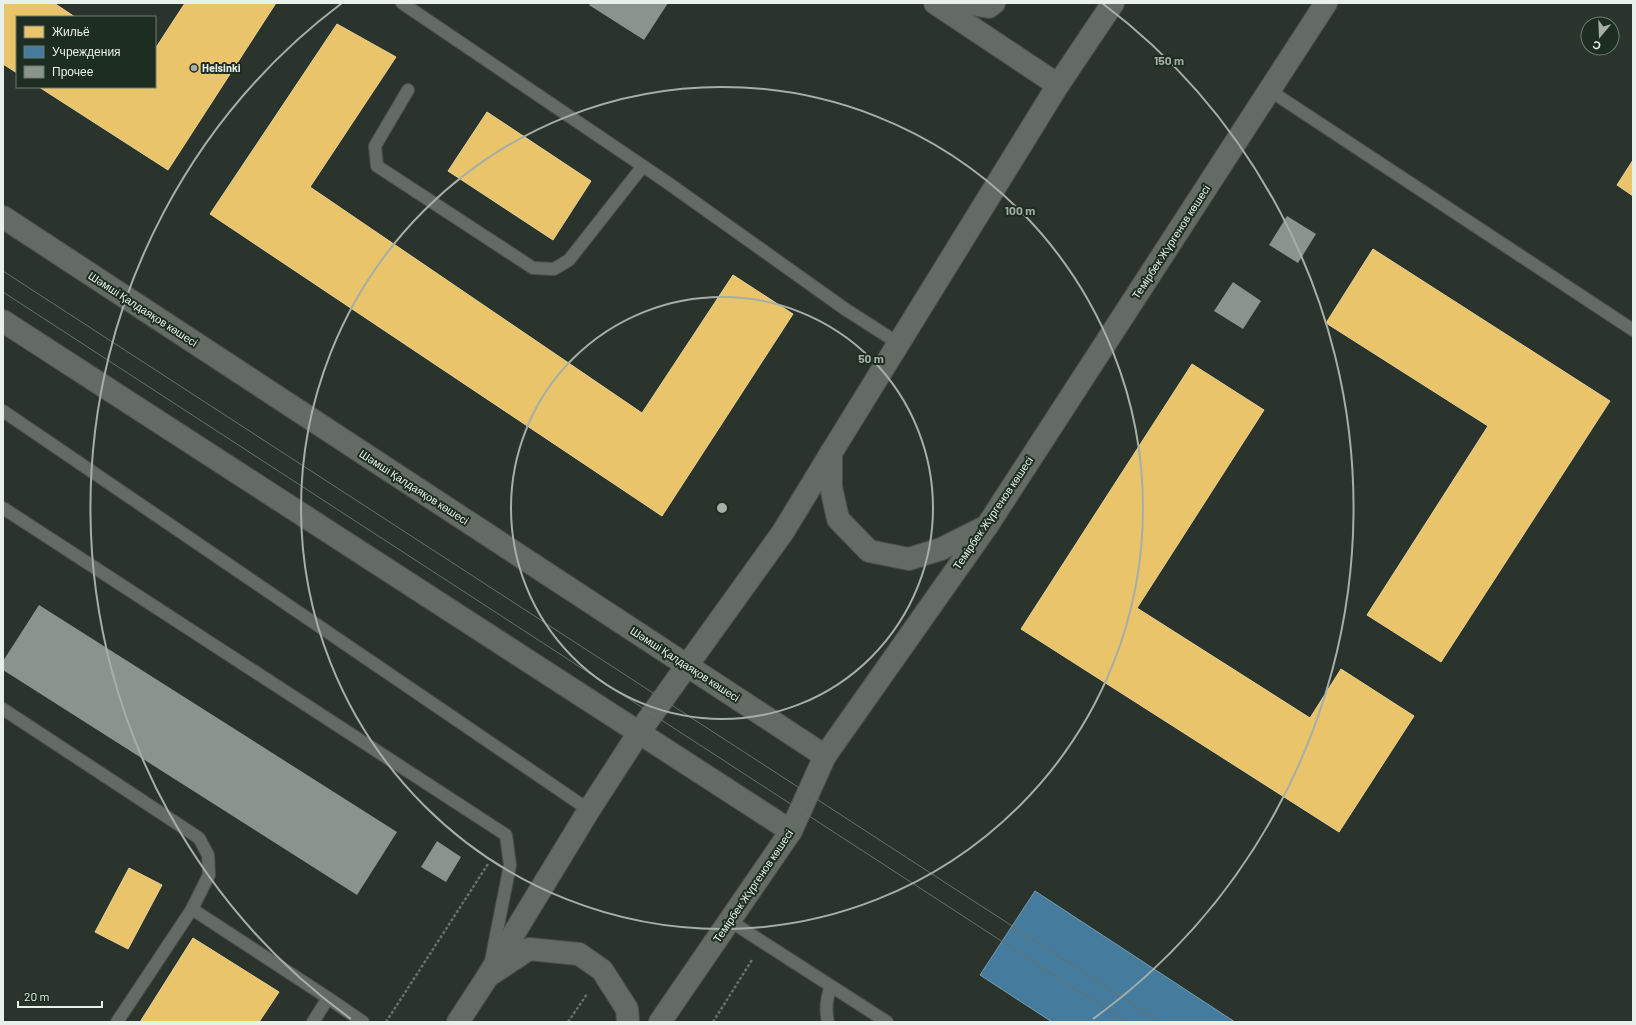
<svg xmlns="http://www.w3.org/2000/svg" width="1636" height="1025" font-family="Barlow,sans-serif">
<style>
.homes{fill:#e9c46a;stroke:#e8d290}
.public{fill:#457b9d;stroke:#769eb4}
.building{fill:#8b938d}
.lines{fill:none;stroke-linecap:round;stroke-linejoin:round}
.service-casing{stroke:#49514c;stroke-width:14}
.minor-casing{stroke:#49514c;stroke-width:24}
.tertiary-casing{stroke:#49514c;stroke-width:24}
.path{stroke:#676f69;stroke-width:2.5;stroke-dasharray:3 2;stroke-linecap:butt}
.service{stroke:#646b65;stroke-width:12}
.minor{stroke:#646b65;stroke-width:22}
.tertiary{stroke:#646b65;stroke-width:22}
.tram{stroke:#677069;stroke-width:1}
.ring{fill:none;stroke:#a5afa7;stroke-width:2}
.poi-dot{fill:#a5afa7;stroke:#1e2d22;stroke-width:1.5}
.labels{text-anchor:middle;stroke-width:4;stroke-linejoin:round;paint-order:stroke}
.poi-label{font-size:11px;font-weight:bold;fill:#e7f1e9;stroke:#1e2d22;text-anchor:start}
.street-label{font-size:11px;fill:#e7f1e9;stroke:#1e2d22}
.centre{fill:#a5afa7;stroke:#1e2d22;stroke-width:2}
.ring-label{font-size:12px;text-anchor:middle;font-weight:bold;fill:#a5afa7;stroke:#1e2d22;stroke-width:4;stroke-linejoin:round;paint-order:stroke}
</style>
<rect width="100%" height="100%" fill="#2a342d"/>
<!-- homes -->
<g class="homes">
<path d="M3 3H54L75 17H17V73L3 64Z"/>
<path d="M185 3H276L168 170 39 87H155V49Z"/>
<path d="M337 24 396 57 310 187 642 413 733 275 793 314 662 516 210 214Z"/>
<path d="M487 112 591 181 553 240 448 171Z"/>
<path d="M1633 160V196L1617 185Z"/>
<path d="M1373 249 1610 401 1441 662 1367 615 1488 426 1326 323Z"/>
<path d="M1192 364 1264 410 1137 608 1310 718 1341 669 1414 716 1339 832 1021 629Z"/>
<path d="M129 868 162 885 128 949 95 932Z"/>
<path d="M193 938 279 992 259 1022H140Z"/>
</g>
<!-- public -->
<path class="public" d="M1035 891 1235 1022H1052L980 975Z"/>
<!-- building -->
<g class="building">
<path d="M591 3H668L644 40 589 5Z"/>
<path d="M1287 216 1316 234 1298 263 1269 245Z"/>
<path d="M1233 282 1261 301 1243 329 1214 311Z"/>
<path d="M39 605 397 832 357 895 3 670V661Z"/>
<path d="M437 841 461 857 446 882 421 867Z"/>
</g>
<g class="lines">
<defs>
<g id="service">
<path d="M402 3 668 183 845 309 898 343"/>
<path d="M408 90 375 146 377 166 533 268 554 269 569 260 643 166"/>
<path d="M1269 90 1633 330"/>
<path d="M3 411 589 810"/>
<path d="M3 508 506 835 510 865 491 961"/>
<path d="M3 709 199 838 208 855 209 875 192 909 117 1022"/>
<path d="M192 909 328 998"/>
<path d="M730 921 887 1022"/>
<path d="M313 1022 328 998 363 1022"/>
<path d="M828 1022C825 1009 826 999 831 986"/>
</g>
<g id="minor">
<path d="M3 217 825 756"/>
<path d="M3 321 791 831"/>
<path d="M488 976 589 810 640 731 783 532 831 453"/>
<path d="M660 1022 791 831 825 756 987 526"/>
</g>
<g id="tertiary">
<path d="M935 3 1058 85"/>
<path d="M965 3 989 7 994 3"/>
<path d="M1113 3 1058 85 831 453V487L838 519 869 551 909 559 941 549 987 526 1326 3"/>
<path d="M458 1022 488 976 529 949 579 954 602 970 627 1009 628 1022"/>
</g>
</defs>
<!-- service casing -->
<use href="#service" class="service-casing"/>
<!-- minor casing -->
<use href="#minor" class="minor-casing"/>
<!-- tertiary casing -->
<use href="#tertiary" class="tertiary-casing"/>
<!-- path -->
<g class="path">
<path d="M386 1022 488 864"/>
<path d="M568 1022 587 994"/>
<path d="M713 1022 752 960"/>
</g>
<!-- service -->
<use href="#service" class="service"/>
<!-- minor -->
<use href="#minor" class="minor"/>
<!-- tertiary -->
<use href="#tertiary" class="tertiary"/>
<!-- tram -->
<g class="tram">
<path d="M3 271 1160 1022"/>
<path d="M3 292 1126 1022"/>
</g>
</g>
<!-- distance rings -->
<g class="ring">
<circle cx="722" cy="508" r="211"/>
<circle cx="722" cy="508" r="421"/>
<path d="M351 1019A632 632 0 0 1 342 3M1102 3A632 632 0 0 1 1093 1019"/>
</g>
<!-- markers -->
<circle class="poi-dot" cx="194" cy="68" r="4"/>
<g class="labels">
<!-- poi labels -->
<g class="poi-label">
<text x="202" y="72">Helsinki</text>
</g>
<!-- street labels -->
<g class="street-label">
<text transform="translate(1171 242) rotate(-57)" y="4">Темірбек Жүргенов көшесі</text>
<text transform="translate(143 309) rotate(33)" y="4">Шәмші Қалдаяқов көшесі</text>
<text transform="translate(414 487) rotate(33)" y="4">Шәмші Қалдаяқов көшесі</text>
<text transform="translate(993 513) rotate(-56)" y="4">Темірбек Жүргенов көшесі</text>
<text transform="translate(685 664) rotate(33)" y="4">Шәмші Қалдаяқов көшесі</text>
<text transform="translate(753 886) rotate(-56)" y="4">Темірбек Жүргенов көшесі</text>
</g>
</g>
<circle cx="722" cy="508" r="6" class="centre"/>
<g class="ring-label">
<text x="1169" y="65">150 m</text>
<text x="1020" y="215">100 m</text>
<text x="871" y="363">50 m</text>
</g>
<!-- border -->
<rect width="1636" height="1025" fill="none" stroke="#e7f1e9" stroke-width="8"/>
<!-- legend -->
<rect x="16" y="16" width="140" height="72" fill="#1e2d22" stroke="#6e7b72"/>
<rect x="24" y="26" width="20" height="12" fill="#e9c46a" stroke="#6e7b72"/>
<text x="52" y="36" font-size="12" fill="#e7f1e9">Жильё</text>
<rect x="24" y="46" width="20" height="12" fill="#457b9d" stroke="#6e7b72"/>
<text x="52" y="56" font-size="12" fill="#e7f1e9">Учреждения</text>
<rect x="24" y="66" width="20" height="12" fill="#8b938d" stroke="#6e7b72"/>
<text x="52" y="76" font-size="12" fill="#e7f1e9">Прочее</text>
<!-- north arrow -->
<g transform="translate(1600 36) rotate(199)"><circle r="19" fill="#1e2d22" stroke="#6e7b72"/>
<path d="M0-3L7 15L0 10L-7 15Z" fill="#a5afa7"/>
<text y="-6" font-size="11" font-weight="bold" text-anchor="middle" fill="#e7f1e9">С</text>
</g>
<!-- scale -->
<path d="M18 1001v6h84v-6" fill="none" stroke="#e7f1e9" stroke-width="2"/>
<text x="24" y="1001" font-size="12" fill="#e7f1e9" stroke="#1e2d22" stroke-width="3" paint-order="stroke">20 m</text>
</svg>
